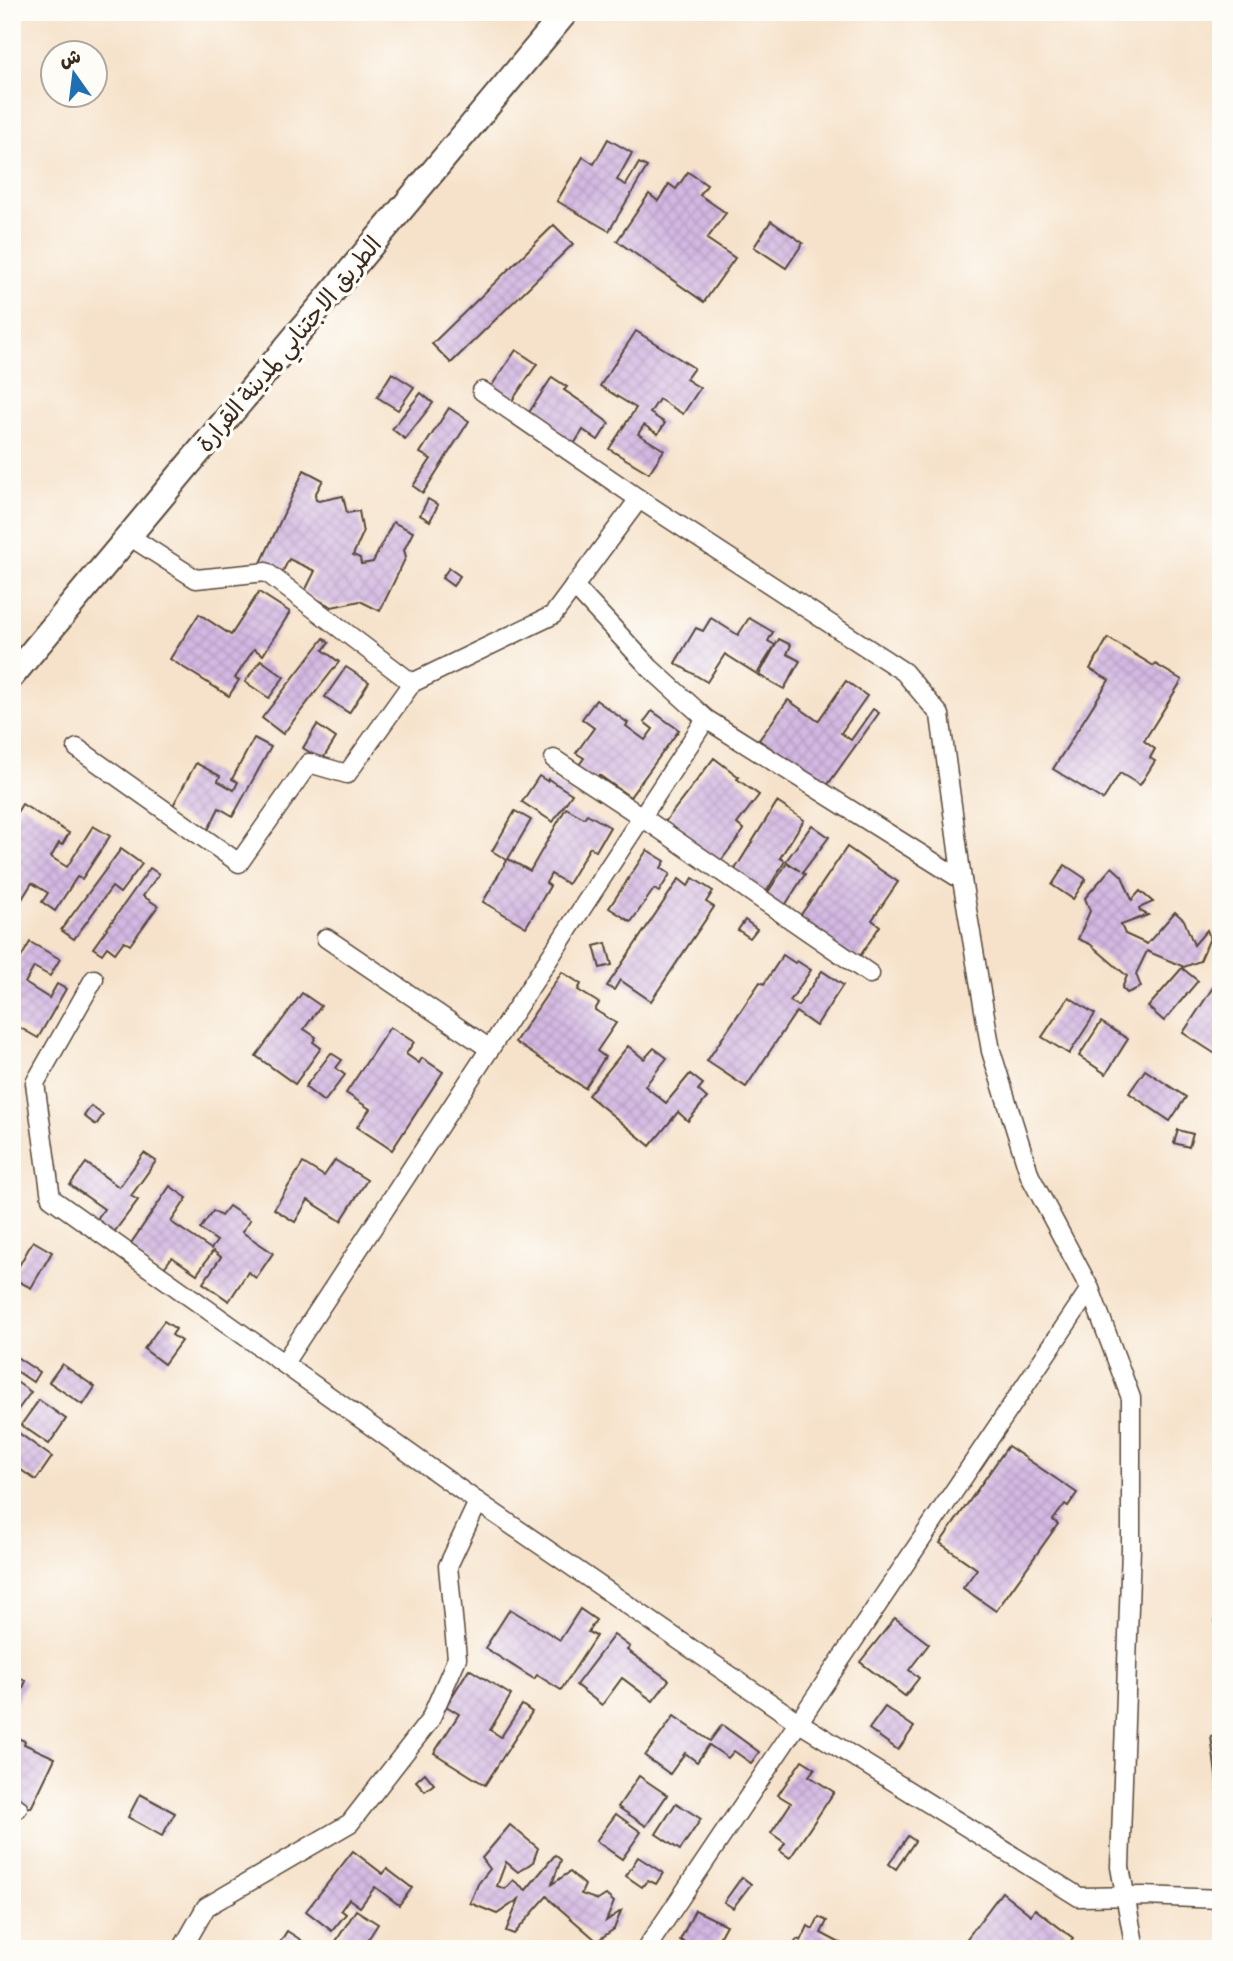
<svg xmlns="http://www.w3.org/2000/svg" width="1233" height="1961" font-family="Delius,'Playpen Sans Arabic',sans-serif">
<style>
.building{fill:url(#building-cross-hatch)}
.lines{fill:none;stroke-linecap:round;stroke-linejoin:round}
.minor-casing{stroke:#574638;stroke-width:21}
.secondary-casing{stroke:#574638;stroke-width:28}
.minor{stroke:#fff;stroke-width:18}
.secondary{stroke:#fff;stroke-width:24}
.labels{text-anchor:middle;stroke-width:7;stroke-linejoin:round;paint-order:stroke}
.street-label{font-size:24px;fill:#3b2a1e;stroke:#fdfcf7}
</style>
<defs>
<pattern id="building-cross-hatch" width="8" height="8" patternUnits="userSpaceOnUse" patternTransform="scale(1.75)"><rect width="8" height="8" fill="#d3b8e2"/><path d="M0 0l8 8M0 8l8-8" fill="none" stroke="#b69ec1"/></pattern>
</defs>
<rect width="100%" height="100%" fill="#fdfcf7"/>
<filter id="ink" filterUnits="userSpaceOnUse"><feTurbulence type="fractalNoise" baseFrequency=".0143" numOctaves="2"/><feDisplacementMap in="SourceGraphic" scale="14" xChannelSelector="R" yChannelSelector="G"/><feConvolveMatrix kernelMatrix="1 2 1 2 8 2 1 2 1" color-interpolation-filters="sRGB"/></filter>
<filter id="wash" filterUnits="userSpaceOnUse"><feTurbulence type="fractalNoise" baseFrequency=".00686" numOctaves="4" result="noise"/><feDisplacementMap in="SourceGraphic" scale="28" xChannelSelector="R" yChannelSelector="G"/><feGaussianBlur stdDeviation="1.57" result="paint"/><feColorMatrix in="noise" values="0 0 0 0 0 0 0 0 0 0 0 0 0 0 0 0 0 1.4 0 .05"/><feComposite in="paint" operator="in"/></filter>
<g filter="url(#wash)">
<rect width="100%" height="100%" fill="#f6e2ca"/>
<g id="blocks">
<!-- building -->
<g class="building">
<path d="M608 139 632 153 617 180 626 185 639 163 647 167 609 231 557 201 583 157 594 164Z"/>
<path d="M688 172 707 185 700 195 726 213 707 239 735 258 704 302 617 241 649 194 658 201 669 184 676 189Z"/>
<path d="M771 221 803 243 786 268 754 247Z"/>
<path d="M554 225 573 244 451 363 432 344Z"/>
<path d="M636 331 694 368 686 379 700 388 683 414 659 399 650 413 665 423 658 434 644 425 638 434 664 450 649 473 609 449 636 408 600 386Z"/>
<path d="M516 350 537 364 509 405 488 391Z"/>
<path d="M392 373 414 387 398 410 377 397Z"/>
<path d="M552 377 567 387 564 390 595 411 594 412 609 423 598 440 583 430 574 444 528 414Z"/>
<path d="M421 393 433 403 405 439 392 429Z"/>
<path d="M449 408 469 421 423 493 413 486 431 459 420 453Z"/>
<path d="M304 470 323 480 315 495 316 500 319 501 343 496 347 513 359 511 363 533 353 555 360 558 361 564 373 562 393 522 413 532 404 550 406 557 380 611 360 601 332 607 304 593 315 571 289 559 281 575 260 565Z"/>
<path d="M428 499 438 505 430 521 420 515Z"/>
<path d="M449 568 460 576 453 586 442 578Z"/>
<path d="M259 592 290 612 263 655 254 649 235 678 239 680 229 696 170 659 199 614 231 635Z"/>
<path d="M711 618 738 635 749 618 773 632 768 641 775 645 757 674 725 654 707 682 675 663 696 628 703 631Z"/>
<path d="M324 638 329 643 323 650 339 662 283 734 262 718Z"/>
<path d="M1108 638 1154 666 1155 664 1182 680 1144 741 1155 749 1150 758 1155 761 1140 785 1120 773 1103 800 1053 769 1109 680 1090 669Z"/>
<path d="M779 639 791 645 787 654 800 661 784 689 759 675Z"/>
<path d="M261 660 284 677 269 698 245 682Z"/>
<path d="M346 667 369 682 349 713 325 697Z"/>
<path d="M846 681 867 696 841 733 851 740 873 709 879 713 826 787 759 740 788 700 818 721Z"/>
<path d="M596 700 628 723 626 726 645 740 653 729 644 722 652 711 679 730 630 797 599 775 590 789 571 776 584 758 576 753 594 728 582 719Z"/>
<path d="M317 725 336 738 322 760 303 748Z"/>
<path d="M254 738 271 747 233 816 219 808 207 832 170 811 196 763 220 776 218 781 234 790 238 782 232 779Z"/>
<path d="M714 758 739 777 737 779 759 795 737 824 744 830 720 862 658 831Z"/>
<path d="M539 776 547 781 548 779 572 794 553 822 522 802Z"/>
<path d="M777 802 804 820 780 858 785 861 760 902 727 882Z"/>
<path d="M22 804 69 833 62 845 59 843 51 857 67 867 93 826 110 836 82 879 77 877 55 911 42 902 48 893 32 883 20 902 12 897V820Z"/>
<path d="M566 808 584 818 587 814 610 827 596 851 590 847 568 884 551 874 546 883 550 886 526 927 483 902 507 860 492 851 515 811 531 820 508 859 530 871Z"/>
<path d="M812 825 829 837 802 873 805 874 777 918 759 906 787 863 800 871 786 861Z"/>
<path d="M847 847 898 882 872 920 880 926 854 965 794 925Z"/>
<path d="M121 849 142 864 120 893 112 887 74 939 61 930Z"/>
<path d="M647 850 665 861 661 868 670 874 659 892 654 889 631 922 609 908Z"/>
<path d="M1065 865 1086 879 1073 899 1052 885Z"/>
<path d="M1112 867 1122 876 1132 900 1140 891 1153 902 1139 908 1140 911 1148 915 1121 925 1125 934 1147 944 1175 912 1184 920 1194 945 1207 930 1210 938 1200 961 1184 967 1147 951 1136 974 1141 987 1127 993 1122 988 1127 976 1090 944 1078 939 1090 911 1085 898Z"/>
<path d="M150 868 159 874 143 896 158 906 130 945 124 941 115 953 107 947 102 954 93 948Z"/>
<path d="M693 878 713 891 706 902 714 907 651 1001 620 980 614 990 607 986 679 879 688 886Z"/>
<path d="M745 920 757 929 750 938 738 930Z"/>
<path d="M30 942 60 959 50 976 34 967 25 983 49 998 57 984 66 989 38 1038 12 1023V973Z"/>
<path d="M606 943 612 965 600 968 594 946Z"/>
<path d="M783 955 795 963 797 961 811 970 790 1001 798 1006 822 971 843 985 816 1026 796 1012 746 1087 707 1061 760 982 764 984Z"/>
<path d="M1182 968 1198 981 1164 1021 1148 1007Z"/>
<path d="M562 972 581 984 578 990 599 1003 595 1010 616 1023 597 1051 605 1057 585 1088 515 1042Z"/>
<path d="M1221 975V1050L1217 1055 1183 1033Z"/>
<path d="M302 993 321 1006 304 1029 316 1037 313 1042 321 1048 295 1084 256 1056Z"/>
<path d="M1069 997 1095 1014 1069 1054 1042 1037Z"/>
<path d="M1101 1022 1128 1039 1106 1074 1079 1056Z"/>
<path d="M390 1027 414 1042 406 1054 419 1063 422 1058 443 1072 392 1150 357 1127 370 1109 346 1093Z"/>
<path d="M628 1046 644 1059 654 1048 667 1058 645 1086 666 1103 690 1074 703 1084 698 1090 707 1098 688 1121 678 1112 650 1146 588 1095Z"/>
<path d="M331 1053 342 1060 336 1068 345 1075 324 1102 305 1087Z"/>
<path d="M1145 1070 1186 1097 1170 1121 1129 1093Z"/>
<path d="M91 1106 103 1115 96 1125 84 1116Z"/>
<path d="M1178 1130 1193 1134 1189 1147 1174 1143Z"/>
<path d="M144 1153 156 1161 131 1196 138 1200 109 1239 92 1226 104 1209 70 1185 86 1163 119 1187Z"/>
<path d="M335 1160 367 1180 341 1221 308 1200 295 1222 274 1209 303 1163 324 1176Z"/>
<path d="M1216 1167H1221V1234H1217Z"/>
<path d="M170 1186 187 1198 171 1222 211 1249 217 1241 200 1229 213 1211 221 1216 229 1206 250 1220 242 1232 273 1253 256 1278 248 1272 229 1301 203 1283 221 1257 213 1251 197 1274 172 1257 161 1272 127 1249Z"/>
<path d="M33 1241 52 1252 31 1288 12 1278Z"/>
<path d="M164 1321 176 1329 172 1335 181 1341 164 1364 144 1349Z"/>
<path d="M12 1354 39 1372 33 1382 12 1368Z"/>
<path d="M62 1364 95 1387 83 1405 49 1382Z"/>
<path d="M12 1379 31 1392 14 1415 12 1413Z"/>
<path d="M39 1400 66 1419 49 1444 21 1425Z"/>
<path d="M16 1431 52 1457 36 1480 12 1464V1436Z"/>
<path d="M1008 1446 1077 1493 1068 1506 1065 1504 1053 1520 1058 1524 996 1611 963 1588 977 1569 940 1543Z"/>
<path d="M510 1609 560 1640 580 1609 596 1620 588 1632 596 1636 561 1690 537 1675 534 1679 485 1648Z"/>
<path d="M1215 1617H1221V1657H1219Z"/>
<path d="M895 1618 929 1644 909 1670 919 1678 905 1696 860 1662Z"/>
<path d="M614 1635 630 1647 627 1650 669 1680 653 1701 622 1678 602 1705 576 1685Z"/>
<path d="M469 1669 511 1695 490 1730 501 1737 522 1705 532 1712 485 1785 434 1753 459 1714 446 1706Z"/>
<path d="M12 1674 26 1681 16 1703 12 1701Z"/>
<path d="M885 1707 914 1727 898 1750 869 1729Z"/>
<path d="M674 1716 710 1741 722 1725 759 1752 751 1763 734 1751 728 1758 709 1745 697 1762 685 1753 670 1774 645 1756Z"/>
<path d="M1221 1735V1799H1219L1211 1736Z"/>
<path d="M12 1736 25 1741 24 1744 55 1758 31 1808 12 1799Z"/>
<path d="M802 1760 815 1768 809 1776 834 1792 790 1858 780 1851 785 1843 771 1833 791 1803 778 1795Z"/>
<path d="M425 1773 434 1784 425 1791 416 1781Z"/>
<path d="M639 1776 667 1795 646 1826 618 1807Z"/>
<path d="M140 1794 175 1813 162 1836 128 1817Z"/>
<path d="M676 1803 701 1819 680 1850 656 1834Z"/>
<path d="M616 1814 641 1832 622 1859 596 1841Z"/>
<path d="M510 1825 538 1848 533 1862 518 1872 506 1862 497 1886 505 1889 513 1880 526 1890 555 1855 561 1860 552 1884 570 1872 585 1885 581 1894 598 1900 606 1895 614 1902 606 1921 621 1911 614 1929 597 1941 551 1901 547 1896 514 1934 506 1931 519 1899 497 1914 470 1903 478 1884 490 1869 482 1858Z"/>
<path d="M908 1836 915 1841 896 1869 889 1864Z"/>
<path d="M353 1851 383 1874 387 1869 412 1888 399 1905 375 1887 360 1907 349 1899 341 1910 346 1914 332 1931 306 1911Z"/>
<path d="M638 1857 663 1873 656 1884 648 1880 642 1887 626 1876Z"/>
<path d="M742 1877 751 1884 733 1908 724 1902Z"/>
<path d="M1002 1892 1031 1915 1035 1909 1073 1938 1065 1949H959Z"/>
<path d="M356 1910 378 1924 362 1949H331Z"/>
<path d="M695 1910 726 1925 713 1949H697L680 1940Z"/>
<path d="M819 1917 827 1921 821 1933 851 1949H791L797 1939 801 1941 808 1926 813 1929Z"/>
<path d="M287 1931 315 1949H276Z"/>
</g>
</g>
</g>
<g filter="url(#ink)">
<use href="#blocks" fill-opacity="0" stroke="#574638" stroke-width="2"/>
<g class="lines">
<defs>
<g id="minor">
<path d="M639 499 904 672 940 715 962 880 991 1051 1030 1176 1090 1289 1131 1398V1548L1120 1867 1135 1949"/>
<path d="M129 536 196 579 266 572 412 683 553 615 639 499 482 391"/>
<path d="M574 586 650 668 706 719 962 880"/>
<path d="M77 748 239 863 309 763 347 774 412 683"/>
<path d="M554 759 642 817 870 974"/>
<path d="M326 938 490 1049"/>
<path d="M94 979 35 1083 51 1198 478 1502"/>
<path d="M284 1363 706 719"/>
<path d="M12 1805 18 1808"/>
<path d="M182 1949 206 1907 350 1823 430 1720 457 1658 448 1566 478 1502 798 1722 1079 1897 1143 1896 1221 1899"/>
<path d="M646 1949 1090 1289"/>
</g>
<path id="secondary" d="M12 676 566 12"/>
</defs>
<!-- minor casing -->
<use href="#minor" class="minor-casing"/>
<!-- secondary casing -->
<use href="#secondary" class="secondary-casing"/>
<!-- minor -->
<use href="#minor" class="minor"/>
<!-- secondary -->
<use href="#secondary" class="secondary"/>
</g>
</g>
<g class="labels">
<!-- street labels -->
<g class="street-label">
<text transform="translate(289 344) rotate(-50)" y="8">الطريق الاجتنابي لمدينة القرارة</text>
</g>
</g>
<!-- margin -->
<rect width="1233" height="1961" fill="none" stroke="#fdfcf7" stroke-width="42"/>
<!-- north arrow -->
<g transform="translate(74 74) rotate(346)"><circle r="33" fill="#fdfcf7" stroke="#afa8a0" stroke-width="2"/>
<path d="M0-5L12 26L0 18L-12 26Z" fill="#1f6fb2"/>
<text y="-10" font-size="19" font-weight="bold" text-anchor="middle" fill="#3b2a1e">ش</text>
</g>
</svg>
